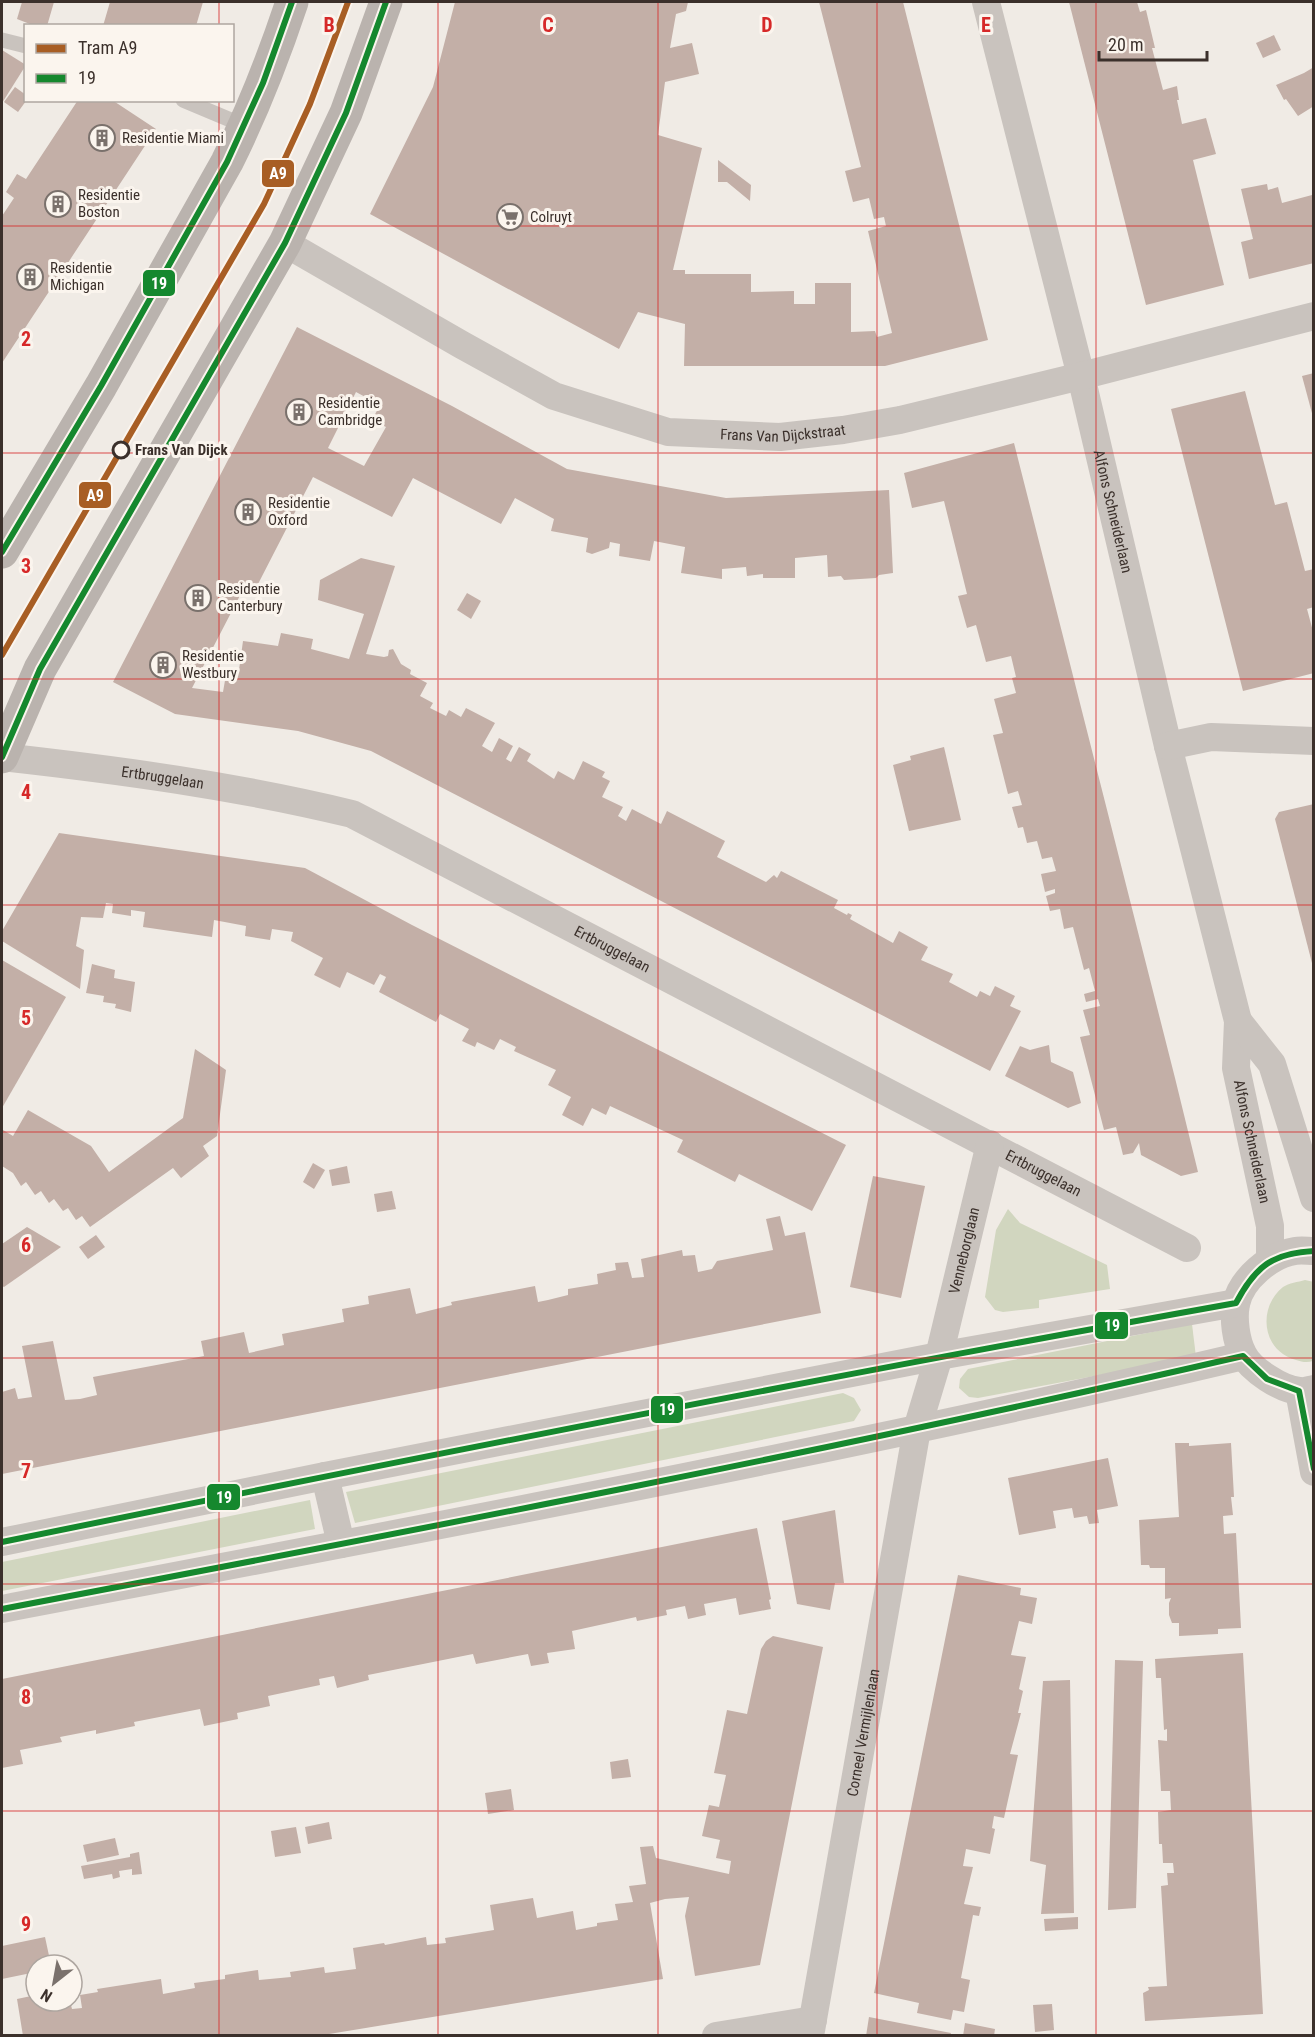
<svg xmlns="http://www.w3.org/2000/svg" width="1315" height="2037" font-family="'Roboto Condensed',sans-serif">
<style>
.green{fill:#d1d6bf}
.building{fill:#c3afa7;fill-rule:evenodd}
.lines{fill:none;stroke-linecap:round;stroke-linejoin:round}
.lane{stroke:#c9c3be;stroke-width:15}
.street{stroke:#c9c3be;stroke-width:28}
.secondary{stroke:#bab3ae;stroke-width:33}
.bus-1-casing{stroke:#fbf5ee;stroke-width:10}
.bus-1{stroke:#15882e;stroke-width:6}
.tram-1-casing{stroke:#fbf5ee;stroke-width:10}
.tram-1{stroke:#a85e24;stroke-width:6}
.grid{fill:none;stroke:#d62828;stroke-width:1.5;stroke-opacity:0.55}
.stop-dot{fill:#fbf5ee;stroke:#3b302b;stroke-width:3}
.labels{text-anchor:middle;stroke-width:6;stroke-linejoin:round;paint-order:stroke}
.poi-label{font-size:15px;fill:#3b302b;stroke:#fbf5ee;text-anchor:start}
.street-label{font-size:15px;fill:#3b302b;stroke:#fbf5ee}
.stop-label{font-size:15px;font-weight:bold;fill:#3b302b;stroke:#fbf5ee;text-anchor:start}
.grid-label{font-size:20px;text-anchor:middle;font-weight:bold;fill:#d62828;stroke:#fbf5ee;stroke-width:6;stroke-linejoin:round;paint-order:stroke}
.line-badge{stroke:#fbf5ee;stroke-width:2}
.badge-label{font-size:16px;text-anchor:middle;font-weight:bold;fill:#fff}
</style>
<rect width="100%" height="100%" fill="#f0ebe5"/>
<!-- green -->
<g class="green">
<path d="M1008 1209 1020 1223 1107 1265 1110 1289 1039 1300V1308L1003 1312 995 1310 985 1297 996 1230Z"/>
<path d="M1305 1280 1314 1282 1313 1361C1307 1363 1302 1362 1296 1360 1262 1351 1257 1308 1283 1287 1289 1283 1298 1282 1305 1280Z"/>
<path d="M1192 1324 1196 1357 978 1398 969 1397 959 1388 960 1379 968 1369Z"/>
<path d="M843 1393 854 1398 861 1410 854 1421 355 1523 346 1492Z"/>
<path d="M310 1500 315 1529 2 1591V1562Z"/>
</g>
<!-- building -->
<g class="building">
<path d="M22 2H54L47 26H35L17 19Z"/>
<path d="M110 2H203L196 26H103Z"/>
<path d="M455 2H688L686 11 676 14 670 48 692 43 699 74 665 82 658 135 702 148 673 270H685V274H751V292L794 291V304H815V283H851V332L875 331 877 337 892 333 868 231 886 226 884 217 874 219 869 198 853 202 845 171 861 167 819 2H903L988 340 885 366H684L685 324 638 312 619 349 370 214 433 87Z"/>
<path d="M1069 2H1137L1140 12 1146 10 1155 48H1152L1163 90 1177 86 1179 100H1177L1182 124 1206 118 1216 154 1193 160 1224 285 1146 305Z"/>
<path d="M1274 35 1281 50 1263 58 1256 43Z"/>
<path d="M2 50 26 65 2 103Z"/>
<path d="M1314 67V106L1298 116 1286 99 1284 100 1276 85 1304 73Z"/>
<path d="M15 87 26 95V101L18 112 4 102Z"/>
<path d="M78 100H112L156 129 2 363V216L14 198 6 192 17 174 26 179Z"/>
<path d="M718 160 751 185 750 201 727 182H718Z"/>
<path d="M1267 184 1268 190 1278 187 1282 203 1312 195 1314 263 1249 279 1241 242 1253 239 1241 189Z"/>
<path d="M297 327 452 406 567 469 726 498 889 490 893 573 879 575 876 578 844 580 841 576 828 577 827 555 795 558V578H763V574L747 576 746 567 722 569V579L681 573 685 547 654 541 650 561 619 556 620 544 610 542 609 548 592 554 586 552 588 538 551 531 554 519 515 498 501 524 413 478 392 517 313 477 257 586 247 582 192 688 223 692 227 669 239 670 243 641 278 646 281 633 313 639 311 649 349 659 364 614 318 600 320 580 361 558 395 566 366 654 384 657 388 656 389 650 393 649 401 664 411 670 410 674 427 683 420 696 433 703 430 708 446 716 449 710 461 717 466 708 495 723 482 746 492 752 499 738 513 746 506 759 511 762 519 747 531 754 527 761 554 779 558 771 574 780 583 761 605 772 602 777 610 781 602 797 623 807 618 816 626 821 632 809 661 824 667 811 725 841 717 857 766 882 774 875 777 878 781 871 838 900 834 908 847 915 848 913 852 915 850 919 893 943 899 931 928 947 921 960 953 974 949 982 977 997 980 991 990 996 995 986 1015 996 1010 1006 1021 1011 990 1071 371 751 298 731 175 714 113 682ZM356 392 380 405 372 420 386 427 364 466 328 448Z"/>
<path d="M1314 373V416L1313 417 1302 376Z"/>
<path d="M1245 391 1275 505 1287 502 1305 571 1314 569V607L1307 609 1314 635V673L1243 691 1171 409Z"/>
<path d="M1014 443 1175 1078 1198 1172 1181 1176 1141 1155 1139 1143 1133 1153 1123 1155 1116 1127 1104 1130 1080 1037 1090 1035 1083 1010 1100 1006 1098 999 1086 1002 1084 994 1095 991 1089 968 1084 970 1073 927 1064 929 1060 909 1050 911 1046 896 1055 893V889L1045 892 1041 874 1056 871 1052 857 1042 859 1037 841 1027 843 1023 827 1018 828 1012 807 1022 805 1018 791 1008 794 993 735 1003 733 994 699 1016 693 1012 678 1016 677 1011 656 986 662 976 625 967 628 958 596 967 594 944 501 912 508 904 473Z"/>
<path d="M467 593 481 601 471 619 457 610Z"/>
<path d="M944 747 961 820 909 831 893 765 911 760 910 756Z"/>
<path d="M1314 804V967H1313L1275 819 1279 812Z"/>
<path d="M59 833 305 868 412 925 846 1145 812 1211 739 1174 735 1182 677 1152 683 1140 610 1106 606 1115 592 1108 583 1126 562 1115 571 1097 548 1085 556 1070 514 1051 516 1047 500 1039 494 1050 477 1042 475 1047 462 1041 469 1029 440 1014 436 1022 379 992 386 977 380 974 374 985 347 972 340 988 314 975 323 958 291 941 293 932 272 929 270 940 245 936 246 926 214 920 212 937 143 927 145 912 131 910V916L112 913 113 904 106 903 103 918 81 917 76 946 84 950 80 989 2 941V931Z"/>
<path d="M2 960 66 997 2 1108Z"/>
<path d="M92 964 115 970 114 978 135 982 131 1012 115 1008 116 1004 103 1002 104 996 86 993Z"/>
<path d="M1049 1045 1051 1062 1073 1072 1081 1103 1068 1108 1005 1076 1020 1046 1030 1050Z"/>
<path d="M195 1049 226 1070 217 1136 203 1146 209 1156 181 1178 173 1168 90 1227 82 1216 76 1220 68 1208 63 1211 54 1199 49 1203 41 1191 35 1195 26 1182 21 1186 13 1173 2 1166V1132L3 1130 13 1136 28 1110 91 1146 109 1172 183 1118Z"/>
<path d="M313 1163 325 1170 314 1189 303 1182Z"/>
<path d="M347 1166 350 1183 332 1186 329 1170Z"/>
<path d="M873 1176 925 1186 901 1298 850 1287Z"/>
<path d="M392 1191 396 1209 377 1212 374 1194Z"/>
<path d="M780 1216 785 1236 805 1232 821 1313 2 1474V1392L15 1388 18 1399 32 1397 22 1346 53 1341 65 1400 80 1399 97 1395 93 1377 204 1356 201 1341 244 1332 249 1353 284 1345 282 1334 344 1322 342 1309 369 1304 368 1296 410 1288 416 1314 452 1305 451 1302 535 1286 538 1302 548 1300 568 1295V1289L598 1284 597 1274 616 1270 615 1263 628 1262 632 1278 644 1277 641 1259 682 1250 683 1256 695 1255 698 1272 712 1269 717 1261 773 1250 766 1219Z"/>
<path d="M27 1227 61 1247 4 1287 2 1286V1244Z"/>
<path d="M96 1235 105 1247 88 1259 79 1247Z"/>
<path d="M1175 1443H1189V1446L1231 1443 1234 1497H1231L1233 1515 1223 1516 1224 1534 1236 1533 1241 1628 1218 1629V1634L1179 1636V1623H1172L1169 1615V1603L1171 1598 1165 1599V1568H1150L1149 1565H1141L1139 1520 1179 1517Z"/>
<path d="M1108 1458 1118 1506 1097 1510 1099 1523 1089 1524 1087 1516 1074 1518 1072 1508 1053 1511 1056 1528 1019 1535 1008 1478Z"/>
<path d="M835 1510 844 1583H835L830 1610 797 1604 782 1521Z"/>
<path d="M757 1528 771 1599 769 1600 771 1609 739 1615 736 1598 704 1604 706 1615 688 1619 685 1606 666 1610 667 1615 637 1621 636 1617 572 1631 575 1649 547 1653 549 1663 531 1666 528 1654 476 1664 473 1654 368 1675 369 1680 337 1688 334 1676 319 1679 320 1685 268 1696 270 1706 237 1713 238 1719 204 1726 200 1709 134 1722 135 1726 96 1734V1730L60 1737 62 1742 20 1750 23 1764 2 1768V1679Z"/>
<path d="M958 1575 1021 1588 1020 1595 1037 1598 1032 1624 1019 1621 1011 1655 1026 1657 1019 1689 1023 1691 1018 1713H1021L1010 1754 1018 1755 1004 1818 994 1816 992 1828 995 1829 990 1854 966 1849 963 1866 973 1867 964 1904 981 1907 979 1916 973 1915 961 1978 970 1980 964 2012 953 2010 951 2020 917 2013 919 2003 874 1993Z"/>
<path d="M773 1636 823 1647 760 1965 695 1976 685 1916 689 1897 665 1899 650 1903 663 1979 317 2036H23L17 1999 36 1995V2001H70L72 2009 82 2008 80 1995 98 1992 97 1989 161 1979 163 1994 195 1988 194 1983 225 1979V1975L258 1970 259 1980 291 1977 290 1972 324 1967 325 1973 356 1969 353 1948 384 1943 385 1945 426 1937 427 1945 446 1943 445 1938 494 1930 490 1905 533 1898 537 1918 573 1911 576 1930 597 1926V1923L618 1920 615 1904 633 1902 629 1886 646 1884 640 1847 653 1846 656 1858 729 1874 731 1861 716 1858 720 1840 702 1836 709 1805 719 1807 726 1775 714 1773 727 1710 747 1714 761 1649 766 1641Z"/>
<path d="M1243 1653 1263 2014 1145 2021 1143 1993 1149 1990 1148 1987 1167 1986 1161 1886 1168 1885 1167 1873H1174L1173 1863H1163L1162 1844H1159L1158 1812 1171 1810 1170 1791H1161L1158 1740 1167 1741V1729L1164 1730 1161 1678H1156L1155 1659Z"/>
<path d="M1115 1660 1143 1661 1136 1908 1108 1910Z"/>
<path d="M1070 1680 1074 1913 1041 1914 1046 1865 1030 1861 1043 1681Z"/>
<path d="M628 1759 631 1777 612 1779 610 1762Z"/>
<path d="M511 1789 514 1810 488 1814 485 1793Z"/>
<path d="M329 1822 332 1839 308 1844 305 1827Z"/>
<path d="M296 1827 301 1853 275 1857 271 1831Z"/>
<path d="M115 1838 119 1855 87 1862 83 1845Z"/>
<path d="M139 1852 142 1874 132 1875V1869L119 1871 120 1877 113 1879 112 1874 84 1879 81 1866 130 1857V1854Z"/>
<path d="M1078 1917V1929L1045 1931 1044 1919Z"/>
<path d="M45 1937 51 1965H36V1972L2 1979V1946Z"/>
<path d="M1052 2004 1054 2030 1035 2032 1033 2005Z"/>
<path d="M869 2017 951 2033 950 2036H866Z"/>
<path d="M965 2023 995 2029 994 2036H963Z"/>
</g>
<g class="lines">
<!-- lane -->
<g class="lane">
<path d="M2 40 26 46"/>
<path d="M183 100 245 126"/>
</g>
<!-- street -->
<g class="street">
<path id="s1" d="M986 2 1081 376 1168 746 1238 1021 1236 1068 1270 1226V1260"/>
<path id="s2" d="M285 243 462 345 554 396 668 432 780 437 843 430 900 420 1081 376 1314 316"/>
<path d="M1168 746 1211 737 1314 741"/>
<path id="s3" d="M2 757C119 770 237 786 352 814L1187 1248"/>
<path d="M1238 1021 1272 1064 1314 1198"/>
<path d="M1314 1251C1308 1251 1301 1250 1295 1251 1270 1255 1241 1279 1236 1304 1233 1319 1236 1341 1243 1354 1251 1370 1282 1390 1300 1391 1304 1392 1309 1390 1314 1389"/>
<path d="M1299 1391 1314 1472"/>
<path d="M325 1476 341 1544"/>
<path d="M2 1542 325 1476 939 1356 1236 1303"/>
<path d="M2 1609C416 1530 832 1453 1243 1356"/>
<path d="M716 2036 813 2020"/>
<path id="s4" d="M810 2036 917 1429 939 1356 990 1144"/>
</g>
<!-- secondary -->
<g class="secondary">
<path d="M2 552 101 386 227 162C253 110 274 56 292 2"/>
<path d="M2 757 40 669 285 243 346 113 386 2"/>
</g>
<defs>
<g id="bus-1">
<path d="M2 552 101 386 227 162 263 83 292 2"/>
<path d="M2 757 40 669 285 243 346 113 386 2"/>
<path d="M2 1542C413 1458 823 1377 1236 1303 1255 1267 1272 1253 1314 1251"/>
<path d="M2 1609C417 1530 831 1451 1243 1356L1267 1379 1299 1391 1314 1469"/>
</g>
</defs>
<!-- bus-1 casing -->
<use href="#bus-1" class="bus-1-casing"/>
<!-- bus-1 -->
<use href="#bus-1" class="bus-1"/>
<defs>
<path id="tram-1" d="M2 655 264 204 310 104 348 2"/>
</defs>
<!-- tram-1 casing -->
<use href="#tram-1" class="tram-1-casing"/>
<!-- tram-1 -->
<use href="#tram-1" class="tram-1"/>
</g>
<!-- grid -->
<path class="grid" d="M219 2V26M438 2V2036M658 2V2036M877 2V2036M1096 2V2036M219 100V2036M2 226H1314M2 453H1314M2 679H1314M2 905H1314M2 1132H1314M2 1358H1314M2 1584H1314M2 1811H1314"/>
<!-- icons -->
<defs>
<symbol id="building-ring" viewBox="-11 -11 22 22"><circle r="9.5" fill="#fbf5ee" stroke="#7a716c" stroke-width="1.5"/><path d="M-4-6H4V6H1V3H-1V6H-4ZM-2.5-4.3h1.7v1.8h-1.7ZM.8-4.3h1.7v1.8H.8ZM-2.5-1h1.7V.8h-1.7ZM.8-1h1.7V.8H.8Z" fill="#7a716c"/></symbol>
<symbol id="supermarket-ring" viewBox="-11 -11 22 22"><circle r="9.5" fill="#fbf5ee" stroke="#7a716c" stroke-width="1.5"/><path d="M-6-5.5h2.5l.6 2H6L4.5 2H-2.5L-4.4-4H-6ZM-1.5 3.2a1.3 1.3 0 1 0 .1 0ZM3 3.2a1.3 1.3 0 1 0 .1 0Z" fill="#7a716c"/></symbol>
</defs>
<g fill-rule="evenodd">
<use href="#building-ring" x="87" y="123" width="30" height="30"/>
<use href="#building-ring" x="43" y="189" width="30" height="30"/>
<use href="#supermarket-ring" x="495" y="202" width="30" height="30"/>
<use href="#building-ring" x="15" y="262" width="30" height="30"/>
<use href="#building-ring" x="284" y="397" width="30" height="30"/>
<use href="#building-ring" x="233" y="497" width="30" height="30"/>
<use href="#building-ring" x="183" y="583" width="30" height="30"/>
<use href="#building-ring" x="148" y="650" width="30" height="30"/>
</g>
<!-- markers -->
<circle class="stop-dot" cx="121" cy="450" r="8"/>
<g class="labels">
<!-- poi labels -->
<g class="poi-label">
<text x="122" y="143">Residentie Miami</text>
<text x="78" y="200">Residentie<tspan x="78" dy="17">Boston</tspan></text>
<text x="530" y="222">Colruyt</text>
<text x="50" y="273">Residentie<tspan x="50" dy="17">Michigan</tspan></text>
<text x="318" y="408">Residentie<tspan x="318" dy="17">Cambridge</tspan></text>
<text x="268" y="508">Residentie<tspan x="268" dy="17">Oxford</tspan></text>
<text x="218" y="594">Residentie<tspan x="218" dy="17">Canterbury</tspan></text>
<text x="182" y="661">Residentie<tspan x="182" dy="17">Westbury</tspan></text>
</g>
<!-- street labels -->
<g class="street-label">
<text dy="5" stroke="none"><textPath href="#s2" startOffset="544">Frans Van Dijckstraat</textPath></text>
<text dy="5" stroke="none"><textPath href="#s1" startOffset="525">Alfons Schneiderlaan</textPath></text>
<text dy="5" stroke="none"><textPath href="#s3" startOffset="162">Ertbruggelaan</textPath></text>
<text dy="5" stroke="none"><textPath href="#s3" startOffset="648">Ertbruggelaan</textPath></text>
<text dy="5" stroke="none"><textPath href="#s1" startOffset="1172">Alfons Schneiderlaan</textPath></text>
<text dy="5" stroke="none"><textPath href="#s3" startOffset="1134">Ertbruggelaan</textPath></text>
<text dy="5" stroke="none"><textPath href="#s4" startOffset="801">Venneborglaan</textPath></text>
<text dy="5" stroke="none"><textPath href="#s4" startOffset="308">Corneel Vermijlenlaan</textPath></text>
</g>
<!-- stop labels -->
<g class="stop-label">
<text x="135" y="455">Frans Van Dijck</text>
</g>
</g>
<g class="grid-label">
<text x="329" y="32">B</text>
<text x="548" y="32">C</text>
<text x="767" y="32">D</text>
<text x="986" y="32">E</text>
<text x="26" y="346">2</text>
<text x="26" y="573">3</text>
<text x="26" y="799">4</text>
<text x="26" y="1025">5</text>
<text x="26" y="1252">6</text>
<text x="26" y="1478">7</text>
<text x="26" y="1704">8</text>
<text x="26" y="1931">9</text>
</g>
<g class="line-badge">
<rect x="261" y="159" width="34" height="29" rx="6" fill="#a85e24"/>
<rect x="142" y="269" width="34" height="28" rx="6" fill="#15882e"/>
<rect x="78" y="481" width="34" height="28" rx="6" fill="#a85e24"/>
<rect x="1094" y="1311" width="35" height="29" rx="6" fill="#15882e"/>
<rect x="650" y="1395" width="34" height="29" rx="6" fill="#15882e"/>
<rect x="206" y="1483" width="35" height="28" rx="6" fill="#15882e"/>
</g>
<g class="badge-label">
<text x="278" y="179">A9</text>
<text x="159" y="289">19</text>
<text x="95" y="501">A9</text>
<text x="1112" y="1331">19</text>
<text x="667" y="1415">19</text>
<text x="224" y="1503">19</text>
</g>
<!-- border -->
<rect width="1315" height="2037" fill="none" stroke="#3b302b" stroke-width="6"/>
<!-- legend -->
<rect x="24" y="24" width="210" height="78" fill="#fbf5ee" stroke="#aea6a0" stroke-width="1.5"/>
<rect x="36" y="44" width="30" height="9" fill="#a85e24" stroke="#aea6a0" stroke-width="1.5"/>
<text x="78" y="54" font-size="18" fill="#3b302b">Tram A9</text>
<rect x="36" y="74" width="30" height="9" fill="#15882e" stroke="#aea6a0" stroke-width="1.5"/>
<text x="78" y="84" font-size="18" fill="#3b302b">19</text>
<!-- north arrow -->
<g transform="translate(54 1983) rotate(211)"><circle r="28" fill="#fbf5ee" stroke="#aea6a0" stroke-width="1.5"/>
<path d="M0-4.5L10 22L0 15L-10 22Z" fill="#7a716c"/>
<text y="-9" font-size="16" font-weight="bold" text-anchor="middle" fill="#3b302b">N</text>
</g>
<!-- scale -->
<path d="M1099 51v9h108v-9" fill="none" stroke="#3b302b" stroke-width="3"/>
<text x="1108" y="51" font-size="18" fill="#3b302b" stroke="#fbf5ee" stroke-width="4.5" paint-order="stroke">20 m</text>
</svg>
